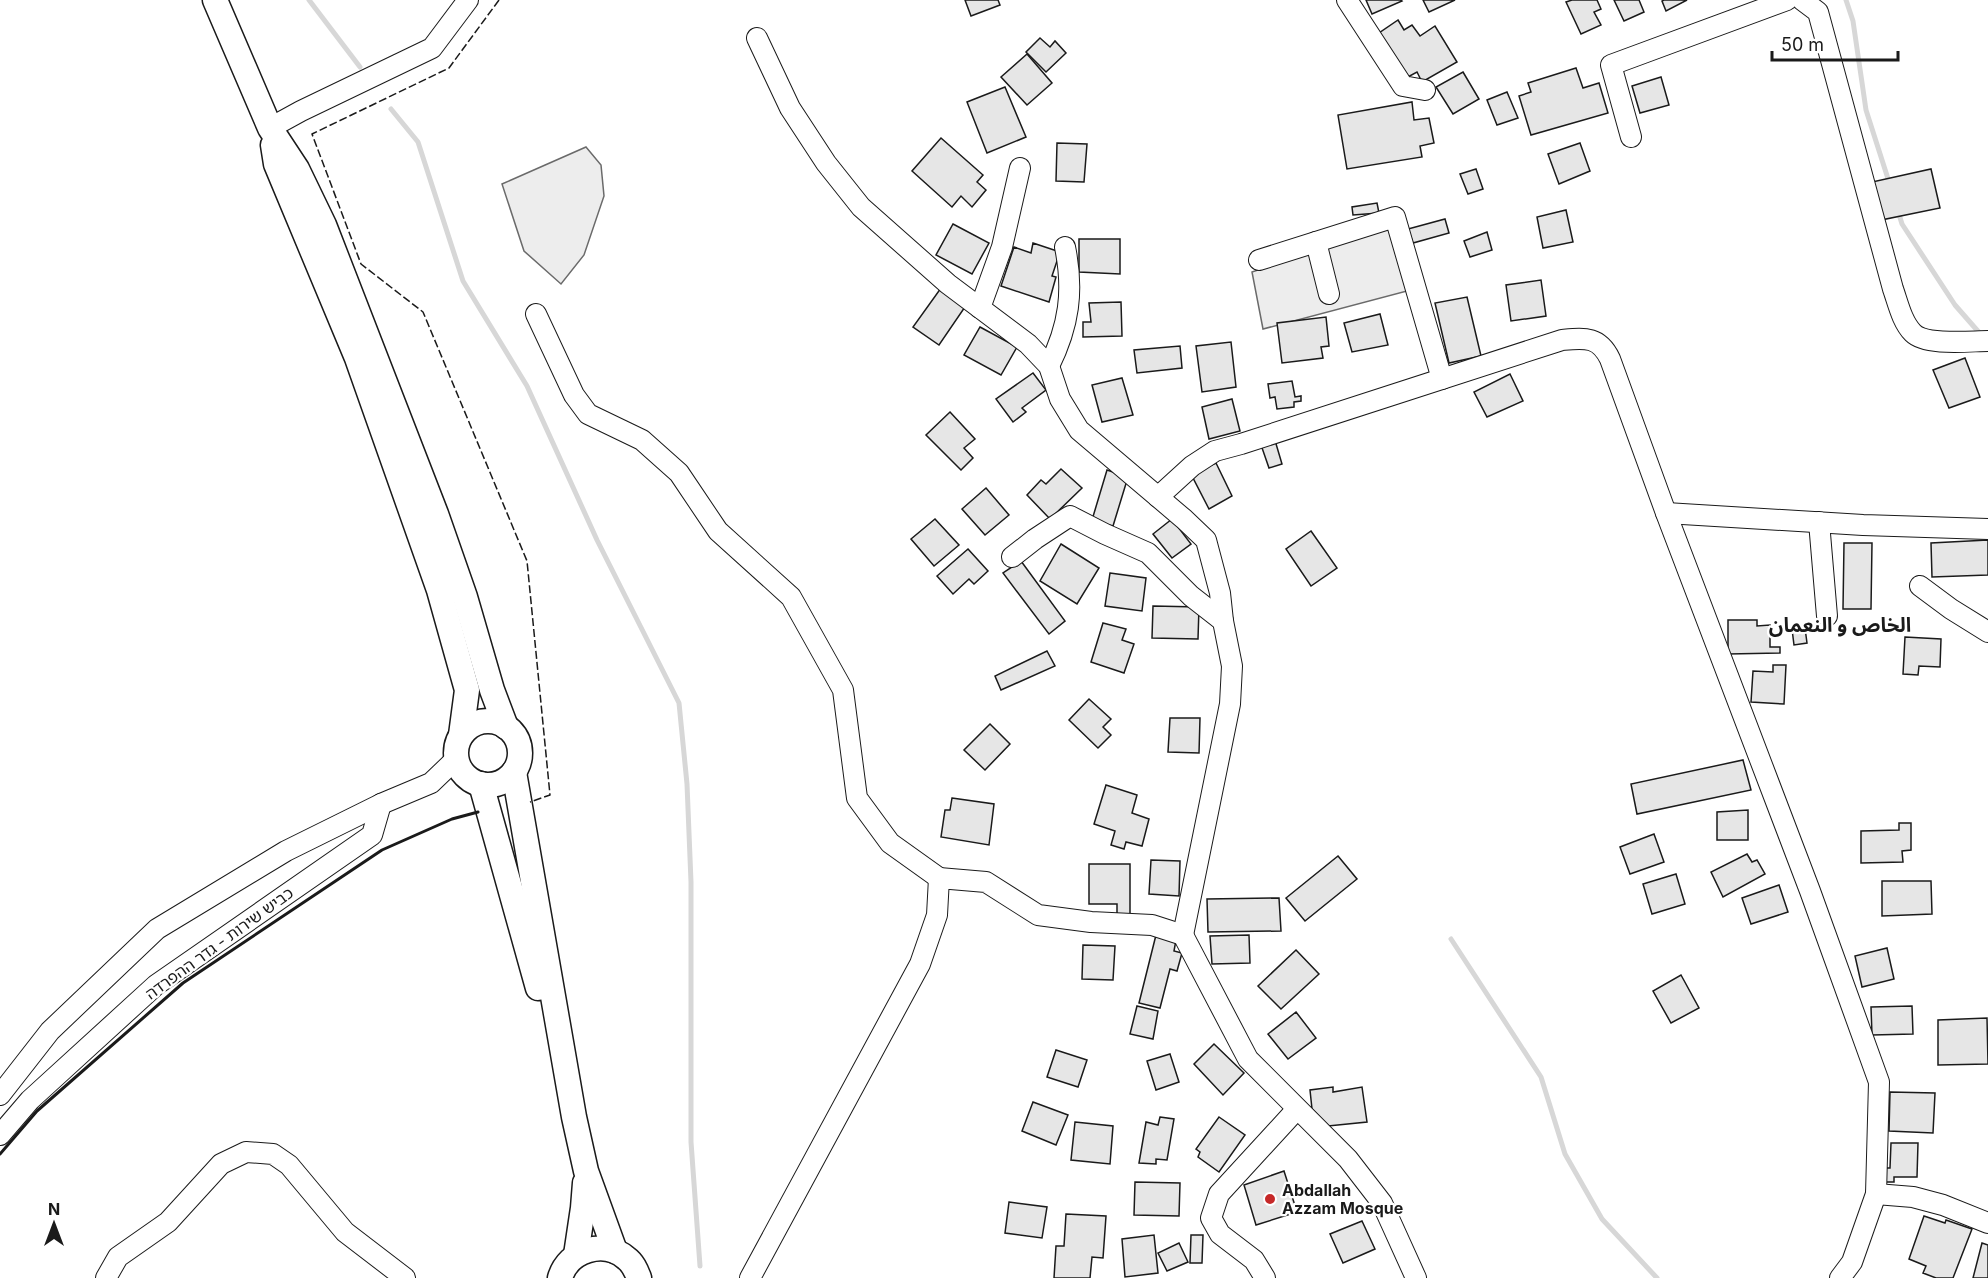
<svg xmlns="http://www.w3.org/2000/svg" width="1988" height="1278" font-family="Inter,'Noto Sans Arabic','Noto Sans Hebrew',sans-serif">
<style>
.built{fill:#ededed;stroke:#6a6a6a;stroke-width:1.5}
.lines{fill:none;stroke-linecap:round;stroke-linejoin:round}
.stream{stroke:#d7d7d7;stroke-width:5}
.building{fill:#e6e6e6;stroke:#1a1a1a;stroke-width:1.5}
.minor-casing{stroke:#1a1a1a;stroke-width:22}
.major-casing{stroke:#1a1a1a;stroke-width:27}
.minor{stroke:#fff;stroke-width:20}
.major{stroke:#fff;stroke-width:24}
.fence{stroke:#1a1a1a;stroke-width:1.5;stroke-dasharray:8 3;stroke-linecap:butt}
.wall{stroke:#1a1a1a;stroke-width:3}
.poi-dot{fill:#c62828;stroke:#fff;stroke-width:2}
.labels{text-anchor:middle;stroke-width:4.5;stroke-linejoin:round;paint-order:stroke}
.street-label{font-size:16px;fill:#1a1a1a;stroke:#fff}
.poi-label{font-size:16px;font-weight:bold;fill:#1a1a1a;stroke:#fff;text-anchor:start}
.quarter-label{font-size:20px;font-weight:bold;fill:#1a1a1a;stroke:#fff}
</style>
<rect width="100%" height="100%" fill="#fff"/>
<!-- built -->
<g class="built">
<path d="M586 147 601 165 604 196 584 255 561 284 524 251 502 184Z"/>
<path d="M1387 227 1392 231 1407 291 1263 329 1252 272Z"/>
</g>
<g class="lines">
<!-- stream -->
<g class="stream">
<path d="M309 0 360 67"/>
<path d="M1846 0 1853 21 1866 110 1890 185"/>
<path d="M391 109 418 142 463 281 527 386 597 540 679 703 687 784 691 882V1142L700 1266"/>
<path d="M1898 211 1902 224 1955 305 1983 337"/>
<path d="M1451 939 1541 1077 1565 1154 1602 1219 1657 1278"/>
</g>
</g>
<!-- building -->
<g class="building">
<path d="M965 0H998L1000 5 971 16Z"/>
<path d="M1366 0H1401L1402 1 1372 14Z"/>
<path d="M1423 0H1455L1429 12Z"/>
<path d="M1572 0H1597L1601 9 1594 12 1601 25 1581 34 1566 2Z"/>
<path d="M1614 0H1639L1644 12 1624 21Z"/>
<path d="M1664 0H1687L1666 11 1662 1Z"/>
<path d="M1398 20 1404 30 1412 25 1420 36 1435 26 1457 62 1422 82 1417 72 1406 78 1379 33Z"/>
<path d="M1040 38 1050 47 1055 41 1066 53 1046 72 1026 52Z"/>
<path d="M1027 54 1052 83 1027 105 1001 77Z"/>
<path d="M1576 68 1583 88 1599 83 1608 113 1531 135 1519 96 1531 92 1528 83Z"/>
<path d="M1463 72 1479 99 1453 114 1436 87Z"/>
<path d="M1661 77 1669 105 1640 113 1632 86Z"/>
<path d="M1005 87 1026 137 987 153 967 102Z"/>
<path d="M1507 92 1518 118 1497 125 1487 100Z"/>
<path d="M1412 102 1414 120 1429 118 1434 143 1420 146 1422 157 1347 169 1338 115Z"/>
<path d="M941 138 983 175 977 182 986 190 972 207 961 196 952 207 912 171Z"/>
<path d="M1057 143 1087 144 1084 182 1056 181Z"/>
<path d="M1580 143 1590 171 1559 184 1548 154Z"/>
<path d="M1476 169 1483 189 1468 194 1460 174Z"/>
<path d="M1931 169 1940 208 1881 220 1872 182Z"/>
<path d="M1377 203 1379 213 1353 215 1352 207Z"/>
<path d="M1566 210 1573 242 1543 248 1537 217Z"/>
<path d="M1445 219 1449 233 1413 243 1408 229Z"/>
<path d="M953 224 989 243 972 274 936 255Z"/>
<path d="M1487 232 1492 250 1470 257 1464 241Z"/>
<path d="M1079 239H1120V274L1079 272Z"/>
<path d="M1033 243 1060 252 1052 276 1056 277 1049 302 1001 286 1014 247 1031 253Z"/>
<path d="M1541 280 1546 316 1511 321 1506 285Z"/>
<path d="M941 288 967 304 939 345 913 327Z"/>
<path d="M1467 297 1481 356 1449 363 1435 303Z"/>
<path d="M1121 302 1122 336 1083 337V322H1091L1089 303Z"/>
<path d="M1380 314 1388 345 1352 352 1344 323Z"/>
<path d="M1326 317 1329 346 1321 347 1323 358 1282 363 1277 323Z"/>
<path d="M980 327 1017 347 1001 375 964 355Z"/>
<path d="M1231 342 1236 387 1202 392 1196 346Z"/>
<path d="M1180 346 1182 368 1137 373 1134 350Z"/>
<path d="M1965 358 1980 397 1949 408 1933 370Z"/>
<path d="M1033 373 1046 390 1022 408 1026 412 1013 422 996 399Z"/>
<path d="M1510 374 1523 401 1487 417 1474 392Z"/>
<path d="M1122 378 1133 415 1102 422 1092 385Z"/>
<path d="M1292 381 1295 397 1301 396V401L1294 402V407L1277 409 1275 397 1270 398 1268 384Z"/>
<path d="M1232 399 1240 431 1209 439 1202 407Z"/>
<path d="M950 412 975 439 964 448 973 458 961 470 926 435Z"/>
<path d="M1274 437 1282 464 1269 468 1260 442Z"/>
<path d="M1216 463 1232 496 1209 509 1191 474Z"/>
<path d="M1061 469 1082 488 1050 519 1027 495 1041 480 1046 484Z"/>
<path d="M1107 470 1128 477 1113 526 1092 520Z"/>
<path d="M986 488 1009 515 985 535 962 509Z"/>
<path d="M935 519 959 545 934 566 911 539Z"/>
<path d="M1172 519 1191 544 1172 558 1153 534Z"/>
<path d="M1311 531 1337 568 1311 586 1286 549Z"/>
<path d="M1988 540V575L1932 577 1931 543Z"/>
<path d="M1844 543H1872L1871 609H1843Z"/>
<path d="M1061 544 1099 568 1077 604 1040 581Z"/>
<path d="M968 549 988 571 974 584 969 579 953 594 937 576Z"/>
<path d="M1021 561 1065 621 1049 634 1003 573Z"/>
<path d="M1110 573 1146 578 1142 611 1105 606Z"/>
<path d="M1153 606 1199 607 1198 639 1152 638Z"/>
<path d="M1728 620H1757V626L1770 625V647H1780V653L1728 654Z"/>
<path d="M1103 623 1126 629 1122 640 1134 644 1124 673 1091 662Z"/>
<path d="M1805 628 1807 643 1794 645 1792 629Z"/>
<path d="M1905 637 1941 639 1940 667 1919 666 1918 675 1903 674Z"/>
<path d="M1047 651 1055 666 1001 690 995 676Z"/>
<path d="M1773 665H1786L1784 704 1751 702 1753 671 1773 672Z"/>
<path d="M1089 699 1111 719 1103 727 1111 735 1098 748 1069 720Z"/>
<path d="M1170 718H1200L1199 753 1168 752Z"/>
<path d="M990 724 1010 744 985 770 964 750Z"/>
<path d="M1743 760 1751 790 1637 814 1631 784Z"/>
<path d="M1106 785 1137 795 1132 813 1149 819 1142 846 1126 842 1124 849 1111 845 1115 831 1094 824Z"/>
<path d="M952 798 994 804 989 845 941 837 945 810H950Z"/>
<path d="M1748 810V840H1717V812Z"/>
<path d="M1899 823H1911V850L1902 851 1903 862 1861 863V831L1899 830Z"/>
<path d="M1654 834 1664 862 1630 874 1620 847Z"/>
<path d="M1747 854 1752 862 1757 860 1765 874 1723 897 1711 872Z"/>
<path d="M1338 856 1357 879 1305 921 1286 898Z"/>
<path d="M1151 860 1180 861 1179 896 1149 894Z"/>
<path d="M1089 864H1130V916H1117V904H1089Z"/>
<path d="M1676 874 1685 904 1652 914 1643 884Z"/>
<path d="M1882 881H1931L1932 914 1882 916Z"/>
<path d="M1779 885 1788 912 1751 924 1742 898Z"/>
<path d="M1279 898 1281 931 1208 932 1207 899Z"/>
<path d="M1156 935 1176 940 1174 951 1182 953 1177 971 1170 969 1160 1008 1139 1003Z"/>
<path d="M1249 935 1250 963 1212 964 1210 936Z"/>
<path d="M1083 945 1115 946 1113 980 1082 979Z"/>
<path d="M1887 948 1894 979 1862 987 1855 956Z"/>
<path d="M1296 950 1319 974 1281 1009 1258 986Z"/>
<path d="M1681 975 1699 1008 1671 1023 1653 991Z"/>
<path d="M1137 1006 1158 1011 1153 1039 1130 1034Z"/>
<path d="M1912 1006 1913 1034 1872 1035 1871 1007Z"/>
<path d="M1296 1012 1316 1038 1288 1059 1268 1034Z"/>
<path d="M1987 1018 1988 1064 1938 1065V1020Z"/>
<path d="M1214 1044 1244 1073 1223 1095 1194 1064Z"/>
<path d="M1056 1050 1087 1060 1078 1087 1047 1077Z"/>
<path d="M1170 1054 1179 1082 1156 1090 1147 1061Z"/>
<path d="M1333 1087V1092L1362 1087 1367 1122 1328 1126 1312 1109 1310 1090Z"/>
<path d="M1890 1092 1935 1093 1933 1133 1889 1131Z"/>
<path d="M1033 1102 1068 1115 1056 1145 1022 1131Z"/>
<path d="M1160 1117 1174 1119 1167 1160 1156 1159V1164L1139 1163 1146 1122 1158 1125Z"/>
<path d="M1219 1117 1245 1135 1219 1172 1198 1157 1200 1152 1196 1149Z"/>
<path d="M1075 1122 1113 1126 1110 1164 1071 1160Z"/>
<path d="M1891 1143H1918L1917 1177H1894V1182H1880V1168H1890Z"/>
<path d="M1284 1171 1297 1212 1256 1225 1244 1185Z"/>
<path d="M1135 1182 1180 1183 1179 1216 1134 1215Z"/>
<path d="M1009 1202 1047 1207 1042 1238 1005 1233Z"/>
<path d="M1066 1214 1106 1216 1103 1258 1092 1257 1090 1278H1054L1056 1246H1064Z"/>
<path d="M1924 1216 1945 1223 1946 1220 1972 1229 1953 1278H1936L1923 1273 1926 1266 1909 1259Z"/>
<path d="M1362 1221 1375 1249 1343 1263 1330 1234Z"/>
<path d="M1154 1235 1158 1273 1125 1277 1122 1239Z"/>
<path d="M1191 1235H1203L1202 1263H1190Z"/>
<path d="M1179 1243 1188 1262 1167 1271 1158 1253Z"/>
<path d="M1982 1243 1988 1245V1278H1973Z"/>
</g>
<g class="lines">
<defs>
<g id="minor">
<path d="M1347 0 1403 86 1425 90"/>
<path d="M1802 0 1818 12 1893 289C1898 303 1902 322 1913 333 1926 346 1970 341 1988 341"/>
<path d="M757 38 790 108 826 163 861 207 948 284 1028 344 1049 366 1060 399 1079 430 1184 519 1206 540 1220 593 1223 621 1232 666 1230 704 1183 935"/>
<path d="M270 128 301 111 432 48 468 0"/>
<path d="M1631 137 1611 65 1787 0"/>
<path d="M1316 242 1329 294"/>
<path d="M1259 260 1395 217 1442 379"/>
<path d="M980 308 1002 247 1020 168"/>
<path d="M536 314 574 395 588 414 642 440 679 473 718 531 791 597 843 690 857 798 890 843 939 878"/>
<path d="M1049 366C1069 326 1074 291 1065 247"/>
<path d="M1158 497 1192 466 1215 451 1241 444 1562 340C1585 338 1599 336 1610 359L1666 513 1810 891 1879 1082 1876 1194 1852 1262 1840 1278"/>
<path d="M1666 513 1863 525 1988 529"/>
<path d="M1819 522 1827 616"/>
<path d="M1012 557 1035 539 1070 516 1105 534 1148 553 1191 596 1223 621"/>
<path d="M1920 586 1951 609 1988 632"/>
<path d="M0 1095 50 1031 157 929 286 851 381 804 431 783 456 759"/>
<path d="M0 1135 30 1100 156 985 372 835 381 804"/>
<path d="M1876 1194 1913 1197 1943 1205 1988 1223"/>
<path d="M106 1278 118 1257 168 1222 221 1164 246 1152 273 1154 289 1165 345 1232 405 1278"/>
<path d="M750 1278 920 964 937 915 939 878 986 882 1038 915 1091 922 1152 925 1183 935 1248 1059 1348 1159 1382 1203 1416 1278"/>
<path d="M1265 1278 1254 1260 1220 1234 1211 1218 1219 1194 1297 1109"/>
</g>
<g id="major">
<path d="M215 0 270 128 297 169 324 225 436 514 465 597 492 690 506 727"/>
<path d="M273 145 276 164 357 358 439 590 467 690 461 735"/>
<circle cx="488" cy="753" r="32"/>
<path d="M514 772 574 1117 586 1171 615 1251"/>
<path d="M481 784 538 988"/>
<path d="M576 1255 583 1208 585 1183"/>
<path d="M560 1278C568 1250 604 1239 626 1258 633 1263 636 1270 639 1278"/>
</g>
</defs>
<!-- minor casing -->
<use href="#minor" class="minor-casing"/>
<!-- major casing -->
<use href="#major" class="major-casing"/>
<!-- minor -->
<use href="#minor" class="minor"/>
<!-- major -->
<use href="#major" class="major"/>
<!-- fence -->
<path class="fence" d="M499 0 449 68 312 134 361 264 423 312 527 561 550 795 530 802"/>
<!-- wall -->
<path class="wall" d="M0 1154 37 1111 183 983 382 850 452 819 478 812"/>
</g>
<!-- markers -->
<circle class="poi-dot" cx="1270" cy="1199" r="6"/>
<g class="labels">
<!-- street labels -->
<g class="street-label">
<text transform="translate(219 943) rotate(-36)" y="6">כביש שירות - גדר ההפרדה</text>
</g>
<!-- poi labels -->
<g class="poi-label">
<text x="1282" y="1196">Abdallah<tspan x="1282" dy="18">Azzam Mosque</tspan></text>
</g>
<!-- quarter labels -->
<g class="quarter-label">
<text x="1840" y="632">الخاص و النعمان</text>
</g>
</g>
<!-- north arrow -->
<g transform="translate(54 1224)" stroke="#ffffff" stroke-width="4.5" paint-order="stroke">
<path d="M0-4.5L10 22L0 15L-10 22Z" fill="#1a1a1a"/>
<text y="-9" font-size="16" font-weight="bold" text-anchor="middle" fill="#1a1a1a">N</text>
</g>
<!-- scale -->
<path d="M1772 51v9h126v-9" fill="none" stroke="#1a1a1a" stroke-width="3"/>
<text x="1781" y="51" font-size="18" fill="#1a1a1a" stroke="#ffffff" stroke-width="4.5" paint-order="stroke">50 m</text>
</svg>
